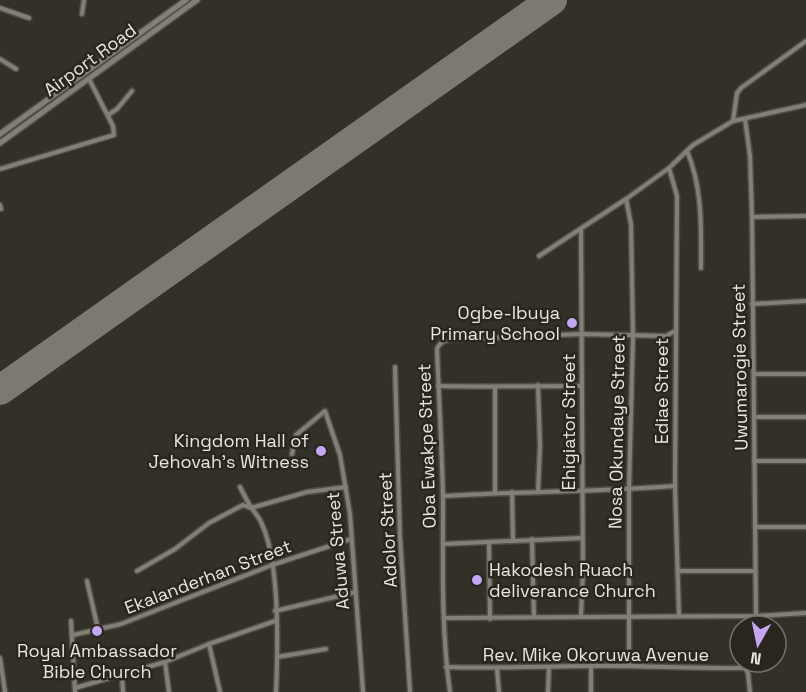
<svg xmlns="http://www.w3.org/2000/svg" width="806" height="692" font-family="'Space Grotesk',sans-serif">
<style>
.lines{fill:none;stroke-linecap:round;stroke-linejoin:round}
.runway{stroke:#7c7972;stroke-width:30}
.minor-casing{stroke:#504d47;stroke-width:7}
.secondary-casing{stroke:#504d47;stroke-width:8}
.minor{stroke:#827f76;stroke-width:4}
.secondary{stroke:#827f76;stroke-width:5}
.poi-dot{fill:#c3a7f2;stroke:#29261f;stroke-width:2}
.labels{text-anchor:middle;stroke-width:5;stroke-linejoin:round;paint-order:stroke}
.street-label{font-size:18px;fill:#e7e5e0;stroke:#29261f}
.poi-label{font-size:18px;fill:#e7e5e0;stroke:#29261f;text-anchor:end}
</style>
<rect width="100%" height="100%" fill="#333028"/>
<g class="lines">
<!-- runway -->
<path class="runway" d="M0 390 552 0"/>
<defs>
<g id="minor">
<path d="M0 8 29 18"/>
<path d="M82 14 84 0"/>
<path d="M0 59 16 69"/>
<path d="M108 115 117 109 132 91"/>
<path d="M745 119 750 156 752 217 756 616"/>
<path d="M733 121 737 93 741 88 806 41"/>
<path d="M687 151C703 189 701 228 701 268"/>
<path d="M669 168 677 196 675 486 679 615"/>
<path d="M0 169 114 135 113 126 89 79"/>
<path d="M626 199 631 224 633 336 629 490V666"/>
<path d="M0 205 1 209"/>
<path d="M752 217 806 216"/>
<path d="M581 229 583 572 581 616"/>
<path d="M539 256 626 199 669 168 693 145 733 121 806 105"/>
<path d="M752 304 806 301"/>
<path d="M395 367 400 537 410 692"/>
<path d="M754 374H806"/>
<path d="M538 385 540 446 538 492"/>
<path d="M438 386C486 387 534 386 581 386"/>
<path d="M495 388V493"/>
<path d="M754 417H806"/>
<path d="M292 454 296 435 325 411 340 455 350 514 363 692"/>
<path d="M754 461H806"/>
<path d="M240 487C243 493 247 501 251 507 254 512 259 517 261 522 280 561 278 648 276 692"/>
<path d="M512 492 513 540"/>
<path d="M443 496C520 491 598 492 675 486"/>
<path d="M755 527H806"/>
<path d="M532 539 534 617"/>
<path d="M489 542 490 619"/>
<path d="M443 544 582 538"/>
<path d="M137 571 175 549 209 523 243 505 251 508 307 492 346 487"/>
<path d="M678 571H754"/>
<path d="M87 581 98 629"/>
<path d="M275 611 356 592"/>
<path d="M444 618 756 616 806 613"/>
<path d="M71 621 75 692"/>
<path d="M73 635 121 624 272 565 351 539"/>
<path d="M209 644 220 692"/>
<path d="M277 657 326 649"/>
<path d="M0 658 5 692"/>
<path d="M165 662 169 692"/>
<path d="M591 666V692"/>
<path d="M446 667C496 669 544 666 593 666 644 665 694 669 745 668L748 673 750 692"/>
<path d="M497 669 499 692"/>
<path d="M122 676 123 692"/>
<path d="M75 688 165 662 209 644 275 621"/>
<path d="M450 692C441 628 443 564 443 500 442 450 439 399 437 349 441 339 449 340 459 339L582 334 666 336 675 331"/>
<path d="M548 692 549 668"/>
</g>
<g id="secondary">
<path d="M0 134 186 0"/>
<path d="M0 143 197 0"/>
</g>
</defs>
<!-- minor casing -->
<use href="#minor" class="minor-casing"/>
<!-- secondary casing -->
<use href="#secondary" class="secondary-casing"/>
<!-- minor -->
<use href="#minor" class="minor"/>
<!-- secondary -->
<use href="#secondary" class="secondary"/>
</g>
<!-- markers -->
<g class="poi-dot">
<circle cx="572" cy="323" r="6"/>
<circle cx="321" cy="451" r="6"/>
<circle cx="477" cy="580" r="6"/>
<circle cx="97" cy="631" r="6"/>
</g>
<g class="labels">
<!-- street labels -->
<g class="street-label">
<text transform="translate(90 60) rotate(-36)" y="6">Airport Road</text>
<text transform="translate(740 367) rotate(-91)" y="6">Uwumarogie Street</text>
<text transform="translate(662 391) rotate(-90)" y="6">Ediae Street</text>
<text transform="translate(569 422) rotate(-90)" y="6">Ehigiator Street</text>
<text transform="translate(617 432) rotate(-89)" y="6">Nosa Okundaye Street</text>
<text transform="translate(427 446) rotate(-92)" y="6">Oba Ewakpe Street</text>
<text transform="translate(388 530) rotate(-93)" y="6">Adolor Street</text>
<text transform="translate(338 551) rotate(-95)" y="6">Aduwa Street</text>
<text transform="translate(208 577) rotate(-21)" y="6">Ekalanderhan Street</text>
<text x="596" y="661">Rev. Mike Okoruwa Avenue</text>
</g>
<!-- poi labels -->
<g class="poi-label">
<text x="560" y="319">Ogbe-Ibuya<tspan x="560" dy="21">Primary School</tspan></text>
<text x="309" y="447">Kingdom Hall of<tspan x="309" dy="21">Jehovah's Witness</tspan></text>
<text x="489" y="576" text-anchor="start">Hakodesh Ruach<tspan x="489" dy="21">deliverance Church</tspan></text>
<text x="97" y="657" text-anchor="middle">Royal Ambassador<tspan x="97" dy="21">Bible Church</tspan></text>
</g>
</g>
<!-- north arrow -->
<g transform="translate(758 644) rotate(189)"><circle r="28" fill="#29261f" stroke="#75726c" stroke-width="1.5"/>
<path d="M0-4.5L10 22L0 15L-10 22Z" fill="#c3a7f2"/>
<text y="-9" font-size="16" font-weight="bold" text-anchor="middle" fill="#e7e5e0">N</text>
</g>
</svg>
